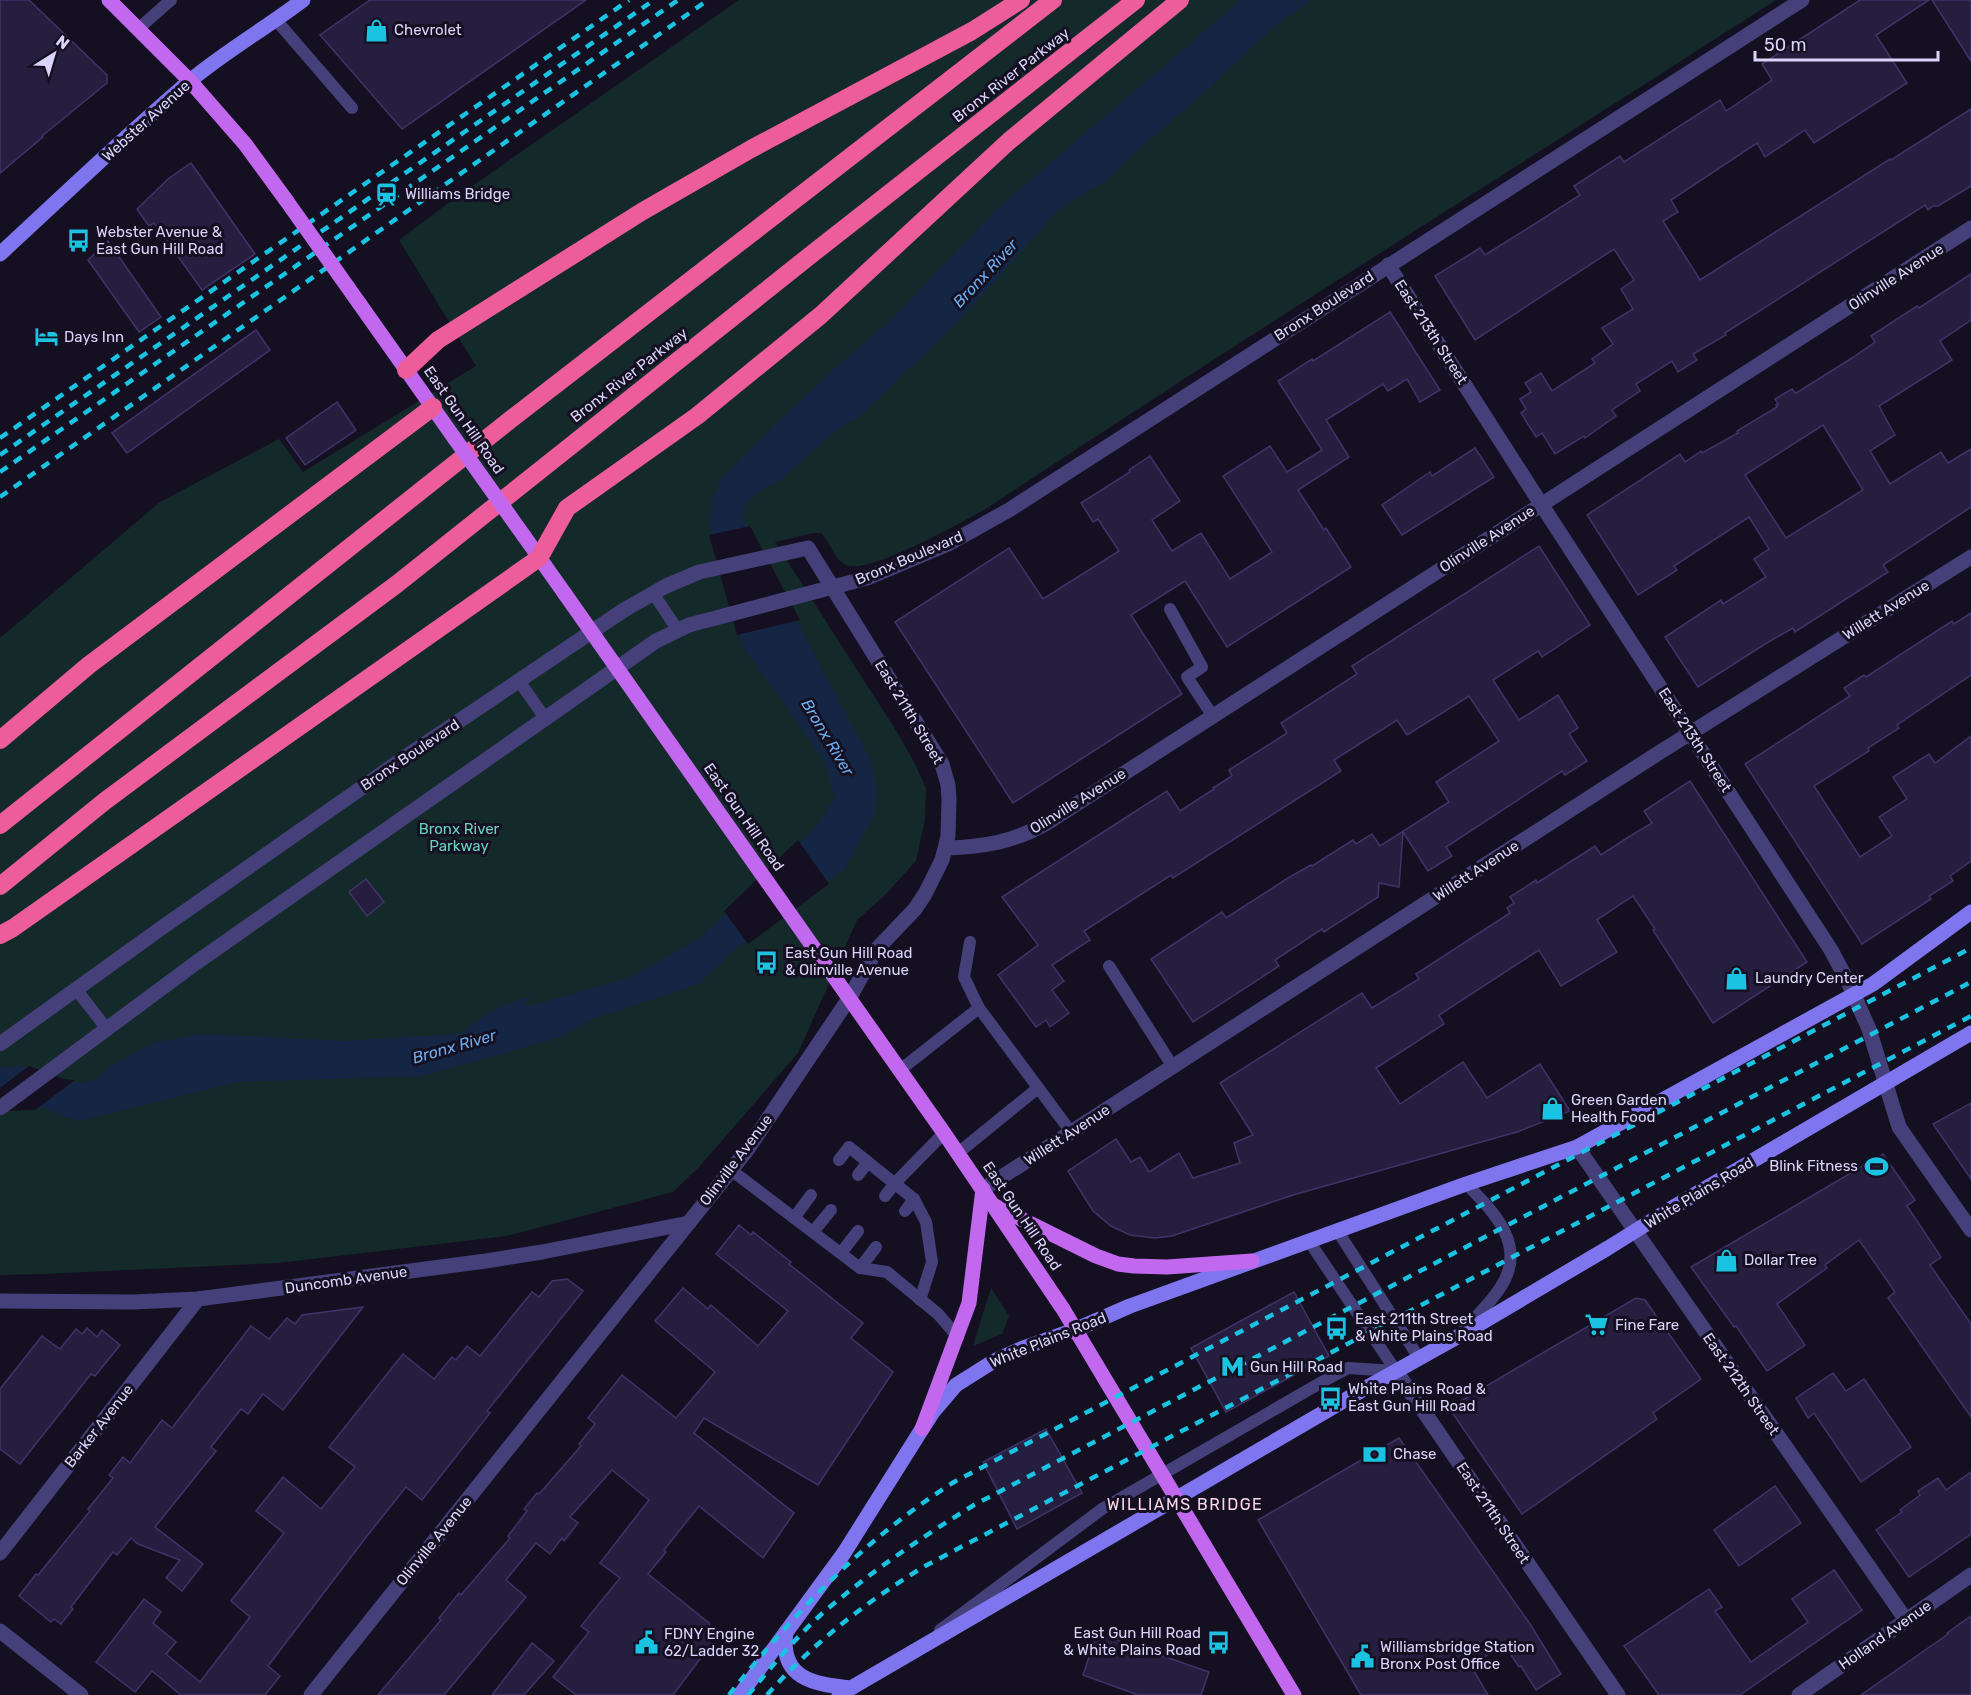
<svg xmlns="http://www.w3.org/2000/svg" width="1971" height="1695" font-family="Rubik,sans-serif">
<style>
.green{fill:#142a2a}
.water{fill:#152645}
.pier{fill:#141021}
.building{fill:#261e3f;stroke:#403369;stroke-width:1.5;fill-rule:evenodd}
.lines{fill:none;stroke-linecap:round;stroke-linejoin:round}
.service{stroke:#45407a;stroke-width:12}
.minor{stroke:#45407a;stroke-width:15}
.secondary{stroke:#7f76ef;stroke-width:15}
.primary{stroke:#c268ee;stroke-width:15}
.motorway{stroke:#ed5d9b;stroke-width:18}
.rail{stroke:#1ac3e1;stroke-width:4.5;stroke-dasharray:9 8;stroke-linecap:butt}
.primary-bridge{stroke:#c268ee;stroke-width:15}
.labels{text-anchor:middle;stroke-width:6;stroke-linejoin:round;paint-order:stroke}
.poi-label{font-size:15px;fill:#dad4fa;stroke:#141021;text-anchor:start}
.street-label{font-size:15px;fill:#dad4fa;stroke:#141021}
.park-label{font-size:15px;fill:#69d2bd;stroke:#141021}
.water-label{font-size:16px;font-style:italic;fill:#6eadee;stroke:#141021}
.neighbourhood-label{font-size:16px;letter-spacing:1.5px;fill:#fad6eb;stroke:#141021}
</style>
<rect width="100%" height="100%" fill="#141021"/>
<!-- green -->
<g class="green">
<path d="M739 0H1776C1514 169 1249 334 989 507 966 520 867 576 846 565 833 559 831 542 821 533H813L775 542 897 732 915 764 926 788 925 819 916 861 885 895 857 920 798 1053 699 1167 673 1192 507 1236 278 1263 43 1274 0 1275V638L160 502 279 439 303 472 476 366 399 240 455 198Z"/>
<path d="M991 1288 1009 1316 1002 1334 973 1346Z"/>
</g>
<!-- water -->
<path class="water" d="M1241 0H1311L1268 32 1206 91 1151 138 1108 179 1057 211 958 322 860 416 837 430 783 478 760 491 745 505 742 518 870 759 877 789 875 813 845 869 733 951 699 984 595 1018 558 1038 423 1076 237 1082 79 1121 60 1115 42 1107 0 1108V1068L20 1066 63 1082 81 1083 95 1080 110 1066 152 1043 201 1034 343 1041 459 1034 494 1009 536 994 521 1005H534L628 978 698 940 817 826 835 798 824 761 745 649 741 639 710 526 712 500 722 477 822 380 895 316 999 207Z"/>
<!-- pier -->
<g class="pier">
<path d="M750 526 800 620 737 635 709 535Z"/>
<path d="M798 840 829 884 748 944 724 911Z"/>
<path d="M29 1066 63 1079 75 1080 35 1110 0 1111V1088Z"/>
</g>
<!-- building -->
<g class="building">
<path d="M0 0H29L107 75V83L42 136 43 137 0 173Z"/>
<path d="M370 0H586L402 129 320 35Z"/>
<path d="M1860 0H1929L1876 35 1907 83 1814 143 1805 130 1765 157 1757 143 1671 200 1678 212 1663 221 1700 280 1890 159 1891 160 1971 109V186L1938 206H1933L1928 210 1925 205 1725 333 1726 335 1693 354 1697 360 1678 372 1672 361 1636 384 1640 391 1612 410 1616 416 1585 438 1584 436 1555 454 1542 433 1536 437 1521 413 1526 409 1520 399 1531 392 1525 383 1541 373 1552 391 1595 363 1592 359 1613 344 1602 328 1633 309 1621 289 1634 280 1614 249 1475 340 1435 276 1480 248 1485 255 1533 225 1580 195 1574 186 1620 156 1624 162 1720 100 1726 111 1772 80 1762 64Z"/>
<path d="M1932 0H1971V61Z"/>
<path d="M191 163 255 254 202 290 154 223 149 226 137 209 168 179Z"/>
<path d="M108 241 161 317 139 332 88 260Z"/>
<path d="M1971 274V320L1940 341 1952 360 1879 406 1895 435 1870 451 1890 484 1941 452 1948 463 1971 449V507L1883 565 1888 572 1795 632 1793 628 1765 644 1698 687 1665 637 1721 600 1723 604 1766 577 1754 559 1769 549 1749 517 1674 566 1677 570 1638 595 1587 515 1680 454 1685 462 1701 451 1702 453 1738 433 1737 431 1777 407 1776 405 1778 404 1775 399 1792 389 1795 393 1798 392 1852 358 1875 342 1871 336 1917 306 1919 308ZM1823 425 1863 490 1786 538 1745 475Z"/>
<path d="M1390 312 1440 390 1420 402 1407 379 1388 391 1383 384 1326 420 1349 457 1298 490 1324 530 1326 528 1351 567 1227 647 1185 581 1131 615 1182 694 1013 803 895 622 1009 548 1043 599 1119 551 1098 519 1093 522 1081 503 1130 472 1129 470 1150 456 1180 501 1152 520 1172 551 1201 533 1230 579 1272 552 1223 476 1270 446 1287 472 1322 450 1278 381 1312 359 1313 361Z"/>
<path d="M256 330 270 350 127 453 112 433Z"/>
<path d="M337 402 356 430 305 465 286 438Z"/>
<path d="M1475 448 1494 477 1402 535 1382 505 1430 472 1432 476Z"/>
<path d="M1539 546 1590 625 1542 657 1538 651 1493 680 1519 720 1558 695 1578 728 1569 734 1587 761 1565 775 1562 771 1446 847 1452 856 1428 871 1403 832 1399 887 1379 883 1378 897 1324 932 1322 929 1275 960 1279 966 1193 1022 1151 959 1222 912 1226 918 1288 878 1311 865 1312 866 1353 840 1356 844 1372 834 1380 846 1449 802 1436 782 1499 741 1469 696 1407 735 1397 720 1334 760 1341 771 1173 878 1171 875 1084 931 1090 940 1052 965 1064 981 1052 990 1069 1013 1050 1027 1046 1020 1036 1027 998 975 1038 945 1002 897 1167 791 1180 811 1214 789 1213 788 1232 776 1229 770 1287 733 1281 723 1357 674 1352 666Z"/>
<path d="M1971 613V675L1897 725 1899 728 1868 748 1869 751 1814 786 1860 857 1892 836 1879 817 1907 799 1893 777 1929 754 1935 763 1971 736V861L1950 876 1953 881 1929 896 1931 899 1862 944 1745 764 1850 696 1844 688 1864 675 1866 677 1952 621 1954 624Z"/>
<path d="M1690 781 1807 962 1713 1023 1653 930 1655 929 1633 896 1597 920 1617 952 1561 986 1539 950 1439 1015 1444 1024 1376 1068 1400 1104 1463 1062 1487 1098 1540 1064 1570 1111 1517 1132 1293 1195 1172 1236 1155 1238 1130 1235 1111 1226 1093 1211 1068 1171 1116 1139 1131 1162 1140 1157 1149 1172 1179 1153 1193 1178 1240 1163 1234 1143 1253 1135 1220 1083 1362 993 1372 1008 1419 979 1416 974 1510 913 1507 908 1514 903 1510 897 1536 880 1537 883 1595 846 1601 855 1627 838 1652 823 1644 811Z"/>
<path d="M366 879 384 902 367 916 349 892Z"/>
<path d="M1971 1103V1179L1933 1124Z"/>
<path d="M1883 1154 1915 1200 1907 1206 1941 1257 1930 1265 1971 1324V1417L1888 1298 1895 1292 1859 1240 1825 1265 1827 1268 1777 1304 1805 1345 1767 1371 1736 1326 1734 1327 1691 1267Z"/>
<path d="M739 1225 751 1235 753 1232 791 1262 789 1264 863 1323 851 1338 893 1372 818 1485 704 1418 694 1433 794 1513 763 1558 699 1506 664 1550 666 1552 648 1574 709 1623 715 1639 673 1695H576L553 1677 589 1632 581 1626 620 1578 600 1563 649 1500 612 1470 570 1517 578 1523 564 1541 562 1538 550 1554 536 1543 506 1580 526 1597 444 1695H378L441 1620 439 1618 459 1593 461 1595 510 1538 508 1536 527 1511 524 1509 537 1493 539 1494 581 1446 579 1444 595 1424 588 1418 622 1375 676 1418 715 1372 655 1321 683 1288 708 1309 711 1305 758 1346 788 1311 716 1254Z"/>
<path d="M567 1279 583 1291 487 1411 490 1413 422 1500 406 1487 367 1536 268 1666 280 1676 265 1695H181L152 1671 135 1692 96 1662 144 1599 161 1612 153 1623 176 1642 166 1654 200 1682 250 1617 231 1601 284 1533 256 1511 283 1477 321 1509 355 1467 329 1447 403 1354 434 1379 452 1357 456 1360 467 1346 480 1356 532 1292 539 1297 552 1281Z"/>
<path d="M1294 1292 1329 1356 1226 1412 1191 1348Z"/>
<path d="M1636 1298 1645 1300 1701 1379 1653 1413 1657 1419 1522 1514 1449 1408Z"/>
<path d="M363 1307 283 1410 263 1394 248 1414 241 1409 211 1447 216 1451 155 1527 203 1564 182 1591 166 1578 180 1560 138 1544 131 1538 117 1555 113 1552 71 1607 73 1609 61 1624 54 1619 51 1622 19 1596 36 1574 38 1575 90 1511 88 1509 113 1478 109 1475 123 1457 130 1463 162 1420 172 1428 251 1326 269 1339 287 1318 295 1324 302 1315Z"/>
<path d="M87 1328 97 1337 102 1330 120 1345 95 1376 91 1374 20 1464 0 1449V1389L42 1336 60 1349 76 1329 82 1334Z"/>
<path d="M1833 1373 1846 1391 1864 1379 1911 1447 1861 1482 1814 1413 1808 1418 1796 1398Z"/>
<path d="M1046 1429 1082 1493 1017 1529 983 1462Z"/>
<path d="M1399 1438 1530 1624 1561 1674 1536 1690 1521 1666 1519 1667 1504 1644 1471 1666 1488 1695H1361L1258 1520Z"/>
<path d="M1971 1472V1534L1909 1577 1876 1530 1902 1512 1900 1510 1920 1495 1918 1491 1938 1478 1946 1490Z"/>
<path d="M1775 1486 1801 1523 1739 1566 1714 1530Z"/>
<path d="M1834 1570 1862 1610 1740 1695H1659L1624 1646 1709 1589 1722 1607 1715 1611 1751 1662 1808 1622 1792 1599Z"/>
<path d="M1971 1616V1695H1861L1948 1634 1947 1633Z"/>
<path d="M1097 1633 1209 1672 1201 1695H1138L1083 1675Z"/>
<path d="M532 1643 554 1661 524 1695H492Z"/>
</g>
<g class="lines">
<!-- service -->
<g class="service">
<path d="M276 20 352 108"/>
<path d="M138 29 171 0"/>
<path d="M653 593 677 629"/>
<path d="M1170 609 1202 667 1187 677 1212 715"/>
<path d="M519 681 545 718"/>
<path d="M970 942 964 977 979 1008"/>
<path d="M1109 966 1173 1067"/>
<path d="M76 989 106 1028"/>
<path d="M900 1070 979 1008 1071 1132"/>
<path d="M958 1153 1038 1088"/>
<path d="M839 1160 849 1147 914 1199 926 1222 932 1262 920 1300"/>
<path d="M731 1170 860 1268 887 1272 938 1314 958 1337"/>
<path d="M858 1175 868 1162"/>
<path d="M885 1196 895 1183 944 1133"/>
<path d="M905 1211 914 1199"/>
<path d="M794 1218 811 1195"/>
<path d="M1337 1230 1419 1358"/>
<path d="M813 1232 831 1210"/>
<path d="M1309 1241 1396 1371"/>
<path d="M841 1253 858 1231"/>
<path d="M860 1268 876 1247"/>
<path d="M1463 1331C1475 1317 1490 1304 1500 1288 1528 1247 1495 1212 1466 1184"/>
<path d="M940 1630 1102 1509 1322 1382 1348 1368 1396 1371"/>
</g>
<!-- minor -->
<g class="minor">
<path d="M1388 265 1541 504 1831 950 1849 984 1869 1029 1899 1127 1971 1230"/>
<path d="M946 848C983 847 1014 842 1047 823L1971 228"/>
<path d="M0 1044 160 929 410 754 624 610 666 586 699 572 808 548 942 764 948 785 949 799 948 836 942 860 925 894 915 909 876 950 850 997 747 1150 311 1695"/>
<path d="M0 1108 197 962 656 641 689 625 867 578 950 543 1009 510 1802 0"/>
<path d="M1577 1147 1906 1620"/>
<path d="M983 1189 1657 754 1971 557"/>
<path d="M0 1301 133 1302 198 1299 486 1261 542 1252 689 1223"/>
<path d="M1396 1371 1618 1695"/>
<path d="M0 1553 198 1299"/>
<path d="M0 1631 81 1695"/>
<path d="M1799 1695 1971 1575"/>
</g>
<!-- secondary -->
<g class="secondary">
<path d="M0 254C63 196 125 136 191 80 226 51 266 28 303 0"/>
<path d="M786 1632C779 1679 814 1684 850 1688"/>
<path d="M740 1695 844 1553 922 1429 933 1412 956 1385 994 1361 1023 1348 1077 1329 1130 1306 1466 1184 1577 1147 1873 984 1971 912"/>
<path d="M839 1695 1364 1389 1459 1336 1608 1248 1672 1208 1971 1033"/>
</g>
<!-- primary -->
<g class="primary">
<path d="M109 0 190 81 245 144 286 200"/>
<path d="M359 303 455 439"/>
<path d="M524 536 565 594"/>
<path d="M638 698 944 1133 1063 1309 1294 1695"/>
<path d="M995 1206 1096 1256 1118 1264 1134 1266 1167 1267 1252 1261"/>
<path d="M922 1429 969 1303 983 1189"/>
</g>
<!-- motorway -->
<g class="motorway">
<path d="M406 370 438 340 643 211 751 149 972 31 1021 0"/>
<path d="M0 740 89 665 433 407"/>
<path d="M0 825 510 420 1053 0"/>
<path d="M0 886 105 801 397 584 817 250 1136 0"/>
<path d="M0 935 13 928 539 558 567 508 697 416 821 315 1009 141 1180 0"/>
</g>
<!-- rail -->
<g class="rail">
<path d="M0 438 629 0"/>
<path d="M0 455 654 0"/>
<path d="M0 472 678 0"/>
<path d="M0 497 708 0"/>
<path d="M729 1695C795 1612 864 1539 954 1482L1971 948"/>
<path d="M748 1695C772 1666 797 1636 825 1611 872 1571 922 1537 974 1505L1971 982"/>
<path d="M767 1695C812 1644 867 1601 925 1566L1971 1016"/>
</g>
<!-- primary-bridge -->
<g class="primary-bridge">
<path d="M286 200 359 303"/>
<path d="M455 439 524 536"/>
<path d="M565 594 638 698"/>
</g>
</g>
<!-- icons -->
<defs>
<symbol id="shop-bare" viewBox="-9 -9 18 18"><path d="M-5-2.5h2.3a2.7 3.5 0 0 1 5.4 0H5L5.5 6h-11ZM-1.5-2.5h3a1.5 2.3 0 0 0-3 0Z" fill="#1ac3e1" stroke="#141021" stroke-width="2.5" paint-order="stroke"/></symbol>
<symbol id="station-bare" viewBox="-9 -9 18 18"><path d="M-3-6H3Q5-6 5-4V2Q5 4 3 4L4.5 6H3L1.5 4h-3L-3 6H-4.5L-3 4Q-5 4-5 2V-4Q-5-6-3-6ZM-3.5-4v3h7v-3ZM-3.5 1v1.5H-2V1ZM2 1v1.5H3.5V1Z" fill="#1ac3e1" stroke="#141021" stroke-width="2.5" paint-order="stroke"/></symbol>
<symbol id="bus-bare" viewBox="-9 -9 18 18"><path d="M-5-6H5V4H4V6H2V4H-2V6H-4V4H-5ZM-3.5-4V0h7V-4ZM-3.5 1.2v1.5H-2V1.2ZM2 1.2v1.5H3.5V1.2Z" fill="#1ac3e1" stroke="#141021" stroke-width="2.5" paint-order="stroke"/></symbol>
<symbol id="hotel-bare" viewBox="-9 -9 18 18"><path d="M-6-4.5h1.5V1H6V5H4.5V3h-9V5H-6ZM-4 0a1.8 1.8 0 1 1 3.6 0ZM.5 0V-2.5h3Q6-2.5 6 0Z" fill="#1ac3e1" stroke="#141021" stroke-width="2.5" paint-order="stroke"/></symbol>
<symbol id="stadium-bare" viewBox="-9 -9 18 18"><path d="M0-5a6.5 5 0 1 0 0 10a6.5 5 0 1 0 0-10ZM-3.5-1.8h7v3.6h-7Z" fill="#1ac3e1" stroke="#141021" stroke-width="2.5" paint-order="stroke"/></symbol>
<symbol id="supermarket-bare" viewBox="-9 -9 18 18"><path d="M-6-5.5h2.5l.6 2H6L4.5 2H-2.5L-4.4-4H-6ZM-1.5 3.2a1.3 1.3 0 1 0 .1 0ZM3 3.2a1.3 1.3 0 1 0 .1 0Z" fill="#1ac3e1" stroke="#141021" stroke-width="2.5" paint-order="stroke"/></symbol>
<symbol id="metro-bare" viewBox="-9 -9 18 18"><path d="M-5.5 5V-5H-3L0 0L3-5H5.5V5H3V-.5L0 4L-3-.5V5Z" fill="#1ac3e1" stroke="#141021" stroke-width="2.5" paint-order="stroke"/></symbol>
<symbol id="bank-bare" viewBox="-9 -9 18 18"><path d="M-6-4H6V4H-6ZM0-2.3a2.3 2.3 0 1 0 0 4.6a2.3 2.3 0 1 0 0-4.6Z" fill="#1ac3e1" stroke="#141021" stroke-width="2.5" paint-order="stroke"/></symbol>
<symbol id="civic-bare" viewBox="-9 -9 18 18"><path d="M-.6-6.5H3V-4.5H.6V-3L4-1V1h2V6H-6V1h2V-1L-.6-3ZM-1.2 2.5V6h2.4V2.5Z" fill="#1ac3e1" stroke="#141021" stroke-width="2.5" paint-order="stroke"/></symbol>
</defs>
<g fill-rule="evenodd">
<use href="#shop-bare" x="360" y="14" width="33" height="33"/>
<use href="#station-bare" x="370" y="178" width="33" height="33"/>
<use href="#bus-bare" x="62" y="224" width="33" height="33"/>
<use href="#hotel-bare" x="30" y="320" width="33" height="33"/>
<use href="#bus-bare" x="750" y="946" width="33" height="33"/>
<use href="#shop-bare" x="1720" y="962" width="33" height="33"/>
<use href="#shop-bare" x="1536" y="1092" width="33" height="33"/>
<use href="#stadium-bare" x="1860" y="1150" width="33" height="33"/>
<use href="#shop-bare" x="1710" y="1244" width="33" height="33"/>
<use href="#supermarket-bare" x="1580" y="1308" width="33" height="33"/>
<use href="#bus-bare" x="1320" y="1312" width="33" height="33"/>
<use href="#metro-bare" x="1216" y="1350" width="33" height="33"/>
<use href="#bus-bare" x="1314" y="1382" width="33" height="33"/>
<use href="#bank-bare" x="1358" y="1438" width="33" height="33"/>
<use href="#bus-bare" x="1202" y="1626" width="33" height="33"/>
<use href="#civic-bare" x="630" y="1626" width="33" height="33"/>
<use href="#civic-bare" x="1346" y="1640" width="33" height="33"/>
</g>
<g class="labels">
<!-- poi labels -->
<g class="poi-label">
<text x="394" y="35">Chevrolet</text>
<text x="405" y="199">Williams Bridge</text>
<text x="96" y="237">Webster Avenue &amp;<tspan x="96" dy="17">East Gun Hill Road</tspan></text>
<text x="64" y="342">Days Inn</text>
<text x="785" y="958">East Gun Hill Road<tspan x="785" dy="17">&amp; Olinville Avenue</tspan></text>
<text x="1755" y="983">Laundry Center</text>
<text x="1571" y="1105">Green Garden<tspan x="1571" dy="17">Health Food</tspan></text>
<text x="1858" y="1171" text-anchor="end">Blink Fitness</text>
<text x="1744" y="1265">Dollar Tree</text>
<text x="1355" y="1324">East 211th Street<tspan x="1355" dy="17">&amp; White Plains Road</tspan></text>
<text x="1615" y="1330">Fine Fare</text>
<text x="1250" y="1372">Gun Hill Road</text>
<text x="1348" y="1394">White Plains Road &amp;<tspan x="1348" dy="17">East Gun Hill Road</tspan></text>
<text x="1393" y="1459">Chase</text>
<text x="1201" y="1638" text-anchor="end">East Gun Hill Road<tspan x="1201" dy="17">&amp; White Plains Road</tspan></text>
<text x="664" y="1639">FDNY Engine<tspan x="664" dy="17">62/Ladder 32</tspan></text>
<text x="1380" y="1652">Williamsbridge Station<tspan x="1380" dy="17">Bronx Post Office</tspan></text>
</g>
<!-- street labels -->
<g class="street-label">
<text transform="translate(1011 75) rotate(-38)" y="5">Bronx River Parkway</text>
<text transform="translate(146 121) rotate(-42)" y="5">Webster Avenue</text>
<text transform="translate(1896 277) rotate(-33)" y="5">Olinville Avenue</text>
<text transform="translate(1324 306) rotate(-33)" y="5">Bronx Boulevard</text>
<text transform="translate(1431 332) rotate(57)" y="5">East 213th Street</text>
<text transform="translate(629 375) rotate(-38)" y="5">Bronx River Parkway</text>
<text transform="translate(464 420) rotate(55)" y="5">East Gun Hill Road</text>
<text transform="translate(1487 539) rotate(-33)" y="5">Olinville Avenue</text>
<text transform="translate(909 558) rotate(-23)" y="5">Bronx Boulevard</text>
<text transform="translate(1886 610) rotate(-32)" y="5">Willett Avenue</text>
<text transform="translate(909 712) rotate(59)" y="5">East 211th Street</text>
<text transform="translate(1695 740) rotate(57)" y="5">East 213th Street</text>
<text transform="translate(410 755) rotate(-34)" y="5">Bronx Boulevard</text>
<text transform="translate(1078 801) rotate(-32)" y="5">Olinville Avenue</text>
<text transform="translate(744 817) rotate(55)" y="5">East Gun Hill Road</text>
<text transform="translate(1476 871) rotate(-33)" y="5">Willett Avenue</text>
<text transform="translate(1067 1135) rotate(-33)" y="5">Willett Avenue</text>
<text transform="translate(736 1160) rotate(-53)" y="5">Olinville Avenue</text>
<text transform="translate(1699 1193) rotate(-31)" y="5">White Plains Road</text>
<text transform="translate(1022 1216) rotate(56)" y="5">East Gun Hill Road</text>
<text transform="translate(346 1280) rotate(-8)" y="5">Duncomb Avenue</text>
<text transform="translate(1048 1340) rotate(-22)" y="5">White Plains Road</text>
<text transform="translate(1741 1384) rotate(55)" y="5">East 212th Street</text>
<text transform="translate(99 1426) rotate(-52)" y="5">Barker Avenue</text>
<text transform="translate(1493 1513) rotate(56)" y="5">East 211th Street</text>
<text transform="translate(434 1541) rotate(-51)" y="5">Olinville Avenue</text>
<text transform="translate(1885 1635) rotate(-35)" y="5">Holland Avenue</text>
</g>
<!-- park labels -->
<g class="park-label">
<text x="459" y="834">Bronx River<tspan x="459" dy="17">Parkway</tspan></text>
</g>
<!-- water labels -->
<g class="water-label">
<text transform="translate(985 273) rotate(-47)" y="6">Bronx River</text>
<text transform="translate(828 737) rotate(59)" y="6">Bronx River</text>
<text transform="translate(454 1046) rotate(-16)" y="6">Bronx River</text>
</g>
<!-- neighbourhood labels -->
<g class="neighbourhood-label">
<text x="1185" y="1510">WILLIAMS BRIDGE</text>
</g>
</g>
<!-- north arrow -->
<g transform="translate(54 54) rotate(37)" stroke="#141021" stroke-width="4.5" paint-order="stroke">
<path d="M0-4.5L10 22L0 15L-10 22Z" fill="#dad4fa"/>
<text y="-9" font-size="16" font-weight="bold" text-anchor="middle" fill="#dad4fa">N</text>
</g>
<!-- scale -->
<path d="M1755 51v9h183v-9" fill="none" stroke="#dad4fa" stroke-width="3"/>
<text x="1764" y="51" font-size="18" fill="#dad4fa" stroke="#141021" stroke-width="4.5" paint-order="stroke">50 m</text>
</svg>
